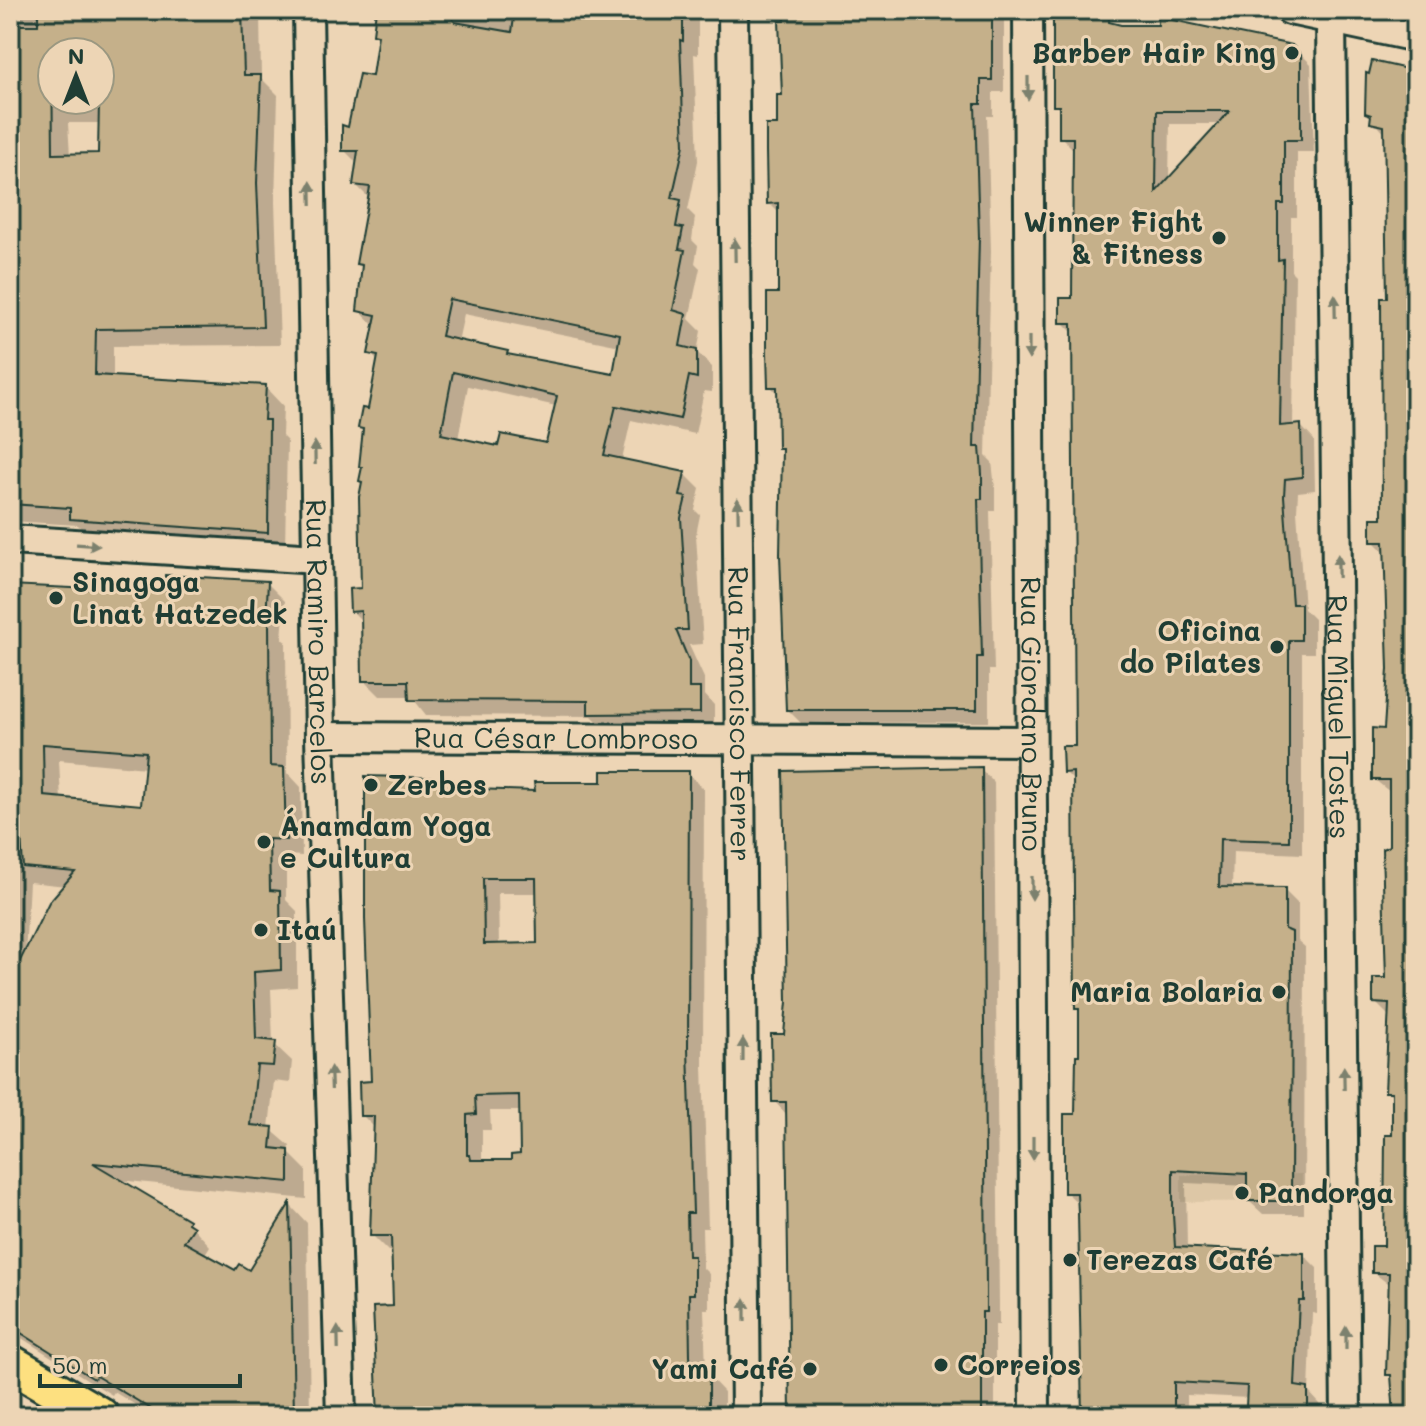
<svg xmlns="http://www.w3.org/2000/svg" width="1426" height="1426" font-family="Mali,sans-serif">
<style>
.built{fill:#ddc7a6}
.shadow{fill:#0003;fill-rule:evenodd}
.building{fill:#c5b08a;stroke:#1f3d34;stroke-width:2;fill-rule:evenodd}
.lines{fill:none;stroke-linecap:round;stroke-linejoin:round}
.minor-casing{stroke:#1f3d34;stroke-width:34}
.major-casing{stroke:#1f3d34;stroke-width:42}
.minor{stroke:#edd5b5;stroke-width:28}
.major{stroke:#fde080;stroke-width:36}
.oneway{fill:#7c816e}
.poi-dot{fill:#1f3d34;stroke:#edd5b5;stroke-width:3}
.labels{text-anchor:middle;stroke-width:6;stroke-linejoin:round;paint-order:stroke}
.poi-label{font-size:28px;font-weight:bold;fill:#1f3d34;stroke:#edd5b5;text-anchor:start}
.street-label{font-size:28px;fill:#1f3d34;stroke:#edd5b5}
</style>
<rect width="100%" height="100%" fill="#edd5b5"/>
<filter id="ink" filterUnits="userSpaceOnUse"><feTurbulence type="fractalNoise" baseFrequency=".0125" numOctaves="2"/><feDisplacementMap in="SourceGraphic" scale="16" xChannelSelector="R" yChannelSelector="G"/><feConvolveMatrix kernelMatrix="1 2 1 2 8 2 1 2 1" color-interpolation-filters="sRGB"/></filter>
<g filter="url(#ink)">
<!-- built -->
<path class="built" d="M1302 1174V1201L1181 1202V1175Z"/>
<!-- shadow -->
<g class="shadow">
<path d="M10 10H260L261 78 278 95 275 202 280 345 113 346V378L265 387 283 406 282 436 287 441 285 550 90 537 78 525 10 521ZM52 52H100V100H52ZM68 123H100V155L70 156Z"/>
<path d="M384 10H698V55L694 54 698 161 688 210 695 217 692 240 698 246 695 263 700 268 689 319 701 331 697 352 712 367V392L704 391 695 434 631 420 622 460 684 473 700 489 695 510 700 515 696 535 703 644 689 645 704 678V694L714 705V728L605 729 592 716 426 715 411 696H380L364 680V623L352 611 363 590 361 466 364 432 360 428 369 412 379 362 370 353 374 326 359 310 364 269 358 263 370 199 355 184 358 164 344 150 374 79 380 39 375 34ZM464 314 620 346 614 376 511 357 458 342ZM468 386 556 406 548 445 500 448 458 439Z"/>
<path d="M783 10H1004V92H993V116H987L991 251 986 456 992 462 995 488V511H990L994 670H989V722L801 723 788 710 784 451 780 447 779 395 770 386 780 295V214L769 203 784 97Z"/>
<path d="M1055 10 1083 12 1092 21 1108 20 1113 25 1160 27V19L1297 50 1311 64 1314 152H1297V217H1291V271L1295 275 1293 427 1301 426 1314 440 1315 490 1298 492 1297 511 1304 609 1314 619V653H1302V854L1233 851 1232 889 1284 890 1298 904V941L1305 947 1304 1214H1263L1249 1201V1186L1186 1183 1187 1249 1304 1255 1317 1268V1314L1312 1313 1309 1392 1320 1404V1416H1248L1249 1398 1187 1395V1416H1083L1080 1205 1066 1192 1081 1057V1012L1077 1009 1075 782 1065 772 1077 748 1074 334 1062 322 1074 300 1075 151 1061 137V111L1055 105ZM1170 124H1221L1169 180Z"/>
<path d="M1416 73V1416H1393V1379L1388 1374 1391 1286 1374 1273 1386 1248 1394 1137V1097L1387 1091 1389 1016 1375 1002 1388 980 1391 847V793L1374 779 1390 705 1386 554 1373 541 1384 520 1389 245 1386 242V135L1367 113Z"/>
<path d="M10 583 17 587 167 592 267 583 285 601 282 639 286 642 287 772 301 787 302 856 286 855V900L297 911V987L271 989 273 1043 292 1061 290 1083 274 1081 269 1128 290 1146 289 1153 306 1170V1199L118 1180 188 1222 210 1246 205 1254 235 1273H250L291 1206 307 1223 310 1416H154L114 1392 112 1395 12 1332 10 1335ZM59 760 146 768 143 807 61 800ZM29 882 66 886 25 956Z"/>
<path d="M981 769 994 783 999 1304V1325H995V1416H793L789 1406 792 1403 787 1115 774 1101 786 1036Z"/>
<path d="M688 773 704 789 703 1065 708 1228H702L703 1268 709 1274V1309H704L706 1373 724 1392V1416H379L395 1308 394 1251H388L372 1235 376 1129 362 1115 373 1083 443 780 453 790 537 793ZM498 893H538L539 945 499 946ZM490 1111H521L522 1156 513 1162H482V1130H491Z"/>
</g>
<!-- building -->
<g class="building">
<path d="M38 10H242L244 75H261L257 183 263 327 96 329 95 375 266 385 264 420H269L268 533 70 519V508L10 504V25H38ZM52 52H100L98 153 53 154Z"/>
<path d="M376 10H453L452 18 455 22 512 32 515 10H683V41L680 40 684 145 672 198 681 200 676 227 683 228 679 249 685 250 673 310 686 314 680 346 697 350V378L689 376 680 419 616 406 604 455 685 472 680 496 686 497 681 518 688 630H676L689 661V688H700V713L588 714V701L409 700 408 681H362L361 611 350 612 349 589 361 588 359 497 362 482 359 481 362 467H359L363 429 358 428 362 408 368 409 378 356 368 354 376 315 357 311 362 265 356 264 370 187 353 185 358 151H342V125L348 127 359 74 372 76 378 35 373 34ZM449 299 620 334 613 374 507 354 508 351 441 336ZM453 372 557 396 546 443 501 434 498 446 441 434Z"/>
<path d="M785 10H992V80H981V104H975L979 237 974 447H980L982 474V499H978L982 657H977V710H786L780 555 782 448H778L777 387H768L767 353V293H778V203L767 204 766 151V125H777V95H782L779 21H785Z"/>
<path d="M1053 10H1084V19L1109 18V22L1121 25H1158V17L1292 45 1301 55V140H1284V204H1278V260L1283 259 1280 426 1301 424 1302 477 1285 479 1284 496 1292 604H1301V640H1289V841L1220 839 1219 887 1285 888V929L1292 932 1291 1201H1247V1174L1173 1170V1215L1175 1247 1304 1253V1301H1299L1295 1386 1308 1388V1416H1272V1408L1246 1407 1247 1386 1174 1382V1416H1082L1078 1213 1077 1193H1064V1114H1075L1076 1055H1079V1009H1075L1073 772 1063 773 1062 746H1075L1072 323H1060V298H1072L1073 138H1059V106H1053ZM1157 111H1230L1156 192Z"/>
<path d="M1372 61 1416 71V1416H1394L1391 1375H1386L1389 1273H1372V1246H1384L1385 1135H1392V1092H1385L1389 1004 1373 1003V978H1386L1382 849 1389 846V780H1372V728L1384 729 1388 669 1384 542H1371V518H1382L1381 298H1387L1384 126 1370 123 1371 115 1365 113 1366 73 1369 74Z"/>
<path d="M165 575 268 581 266 622 269 623 270 766 284 767 286 840 269 839 270 890 280 891 281 970 254 972 256 1039 276 1041 273 1066 257 1065 251 1125 273 1127 271 1148 289 1150V1182L93 1163 189 1220 188 1223 194 1227 184 1242 235 1270 239 1264 249 1270 290 1203 294 1416H163L96 1376 94 1379 10 1326V1104H14L10 981 49 902 75 872 23 867 19 804H10V585L92 589 93 584 165 590ZM43 744 146 752 141 805 44 796Z"/>
<path d="M982 767 986 1290V1312H982V1416H790L786 1102H772L771 1034H784L787 1002 783 771Z"/>
<path d="M602 771H689L688 1048 693 1213H687L688 1256H694V1294H689L690 1356 692 1374H709V1416H378L373 1307 393 1306 391 1236H370L374 1116H360L359 1082 371 1081 365 919V776L444 778V788L535 791 534 782H602ZM483 878H536L537 943 484 944ZM519 1095 520 1154 511 1155V1160H471L470 1155H467V1115L476 1114 475 1096Z"/>
</g>
<g class="lines">
<defs>
<g id="minor">
<path id="s1" d="M308 10 320 737 341 1416"/>
<path id="s2" d="M733 10 746 1416"/>
<path id="s3" d="M1028 10 1035 1416"/>
<path d="M1290 10 1416 37"/>
<path id="s4" d="M1331 19 1346 1416"/>
<path d="M10 540 317 559"/>
<path id="s5" d="M320 737 1031 741"/>
</g>
<path id="major" d="M10 1363 100 1416"/>
</defs>
<!-- minor casing -->
<use href="#minor" class="minor-casing"/>
<!-- major casing -->
<use href="#major" class="major-casing"/>
<!-- minor -->
<use href="#minor" class="minor"/>
<!-- major -->
<use href="#major" class="major"/>
</g>
<!-- one-way arrows -->
<defs><path id="oneway-solid" d="M-6-.8H1V-3.2L6.5 0L1 3.2V.8H-6Z" transform="scale(2)"/></defs>
<g class="oneway">
<use href="#oneway-solid" transform="translate(1028 88) rotate(90)"/>
<use href="#oneway-solid" transform="translate(311 193) rotate(-91)"/>
<use href="#oneway-solid" transform="translate(735 250) rotate(-91)"/>
<use href="#oneway-solid" transform="translate(1335 306) rotate(-91)"/>
<use href="#oneway-solid" transform="translate(1029 348) rotate(90)"/>
<use href="#oneway-solid" transform="translate(315 453) rotate(-91)"/>
<use href="#oneway-solid" transform="translate(738 510) rotate(-91)"/>
<use href="#oneway-solid" transform="translate(88 545) rotate(4)"/>
<use href="#oneway-solid" transform="translate(1338 566) rotate(-91)"/>
<use href="#oneway-solid" transform="translate(1032 888) rotate(90)"/>
<use href="#oneway-solid" transform="translate(743 1050) rotate(-90)"/>
<use href="#oneway-solid" transform="translate(331 1078) rotate(-92)"/>
<use href="#oneway-solid" transform="translate(1344 1078) rotate(-91)"/>
<use href="#oneway-solid" transform="translate(1033 1148) rotate(90)"/>
<use href="#oneway-solid" transform="translate(745 1310) rotate(-90)"/>
<use href="#oneway-solid" transform="translate(338 1338) rotate(-91)"/>
<use href="#oneway-solid" transform="translate(1346 1338) rotate(-90)"/>
</g>
</g>
<!-- markers -->
<g class="poi-dot">
<circle cx="1292" cy="53" r="8"/>
<circle cx="1219" cy="238" r="8"/>
<circle cx="56" cy="598" r="8"/>
<circle cx="1277" cy="647" r="8"/>
<circle cx="371" cy="785" r="8"/>
<circle cx="264" cy="842" r="8"/>
<circle cx="261" cy="930" r="8"/>
<circle cx="1279" cy="992" r="8"/>
<circle cx="1242" cy="1193" r="8"/>
<circle cx="1070" cy="1260" r="8"/>
<circle cx="941" cy="1365" r="8"/>
<circle cx="810" cy="1369" r="8"/>
</g>
<g class="labels">
<!-- poi labels -->
<g class="poi-label">
<text x="1276" y="63" text-anchor="end">Barber Hair King</text>
<text x="1203" y="232" text-anchor="end">Winner Fight<tspan x="1203" dy="32">&amp; Fitness</tspan></text>
<text x="72" y="592">Sinagoga<tspan x="72" dy="32">Linat Hatzedek</tspan></text>
<text x="1261" y="641" text-anchor="end">Oficina<tspan x="1261" dy="32">do Pilates</tspan></text>
<text x="387" y="795">Zerbes</text>
<text x="280" y="836">Ánamdam Yoga<tspan x="280" dy="32">e Cultura</tspan></text>
<text x="277" y="940">Itaú</text>
<text x="1263" y="1002" text-anchor="end">Maria Bolaria</text>
<text x="1258" y="1203">Pandorga</text>
<text x="1086" y="1270">Terezas Café</text>
<text x="957" y="1375">Correios</text>
<text x="794" y="1379" text-anchor="end">Yami Café</text>
</g>
<!-- street labels -->
<g class="street-label">
<text dy="10" stroke="none"><textPath href="#s1" startOffset="632">Rua Ramiro Barcelos</textPath></text>
<text dy="10" stroke="none"><textPath href="#s2" startOffset="704">Rua Francisco Ferrer</textPath></text>
<text dy="10" stroke="none"><textPath href="#s3" startOffset="704">Rua Giordano Bruno</textPath></text>
<text dy="10" stroke="none"><textPath href="#s4" startOffset="698">Rua Miguel Tostes</textPath></text>
<text dy="10" stroke="none"><textPath href="#s5" startOffset="236">Rua César Lombroso</textPath></text>
</g>
</g>
<!-- margin -->
<rect width="1426" height="1426" fill="none" stroke="#edd5b5" stroke-width="40"/>
<rect x="20" y="20" width="1386" height="1386" fill="none" stroke="#1f3d34" stroke-width="3" filter="url(#ink)"/>
<!-- north arrow -->
<g transform="translate(76 76)"><circle r="38" fill="#edd5b5" stroke="#9b9881" stroke-width="2"/>
<path d="M0-6L14 30L0 20L-14 30Z" fill="#1f3d34"/>
<text y="-12" font-size="22" font-weight="bold" text-anchor="middle" fill="#1f3d34">N</text>
</g>
<!-- scale -->
<path d="M40 1374v12h200v-12" fill="none" stroke="#1f3d34" stroke-width="4"/>
<text x="52" y="1374" font-size="24" fill="#1f3d34" stroke="#edd5b5" stroke-width="6" paint-order="stroke">50 m</text>
</svg>
